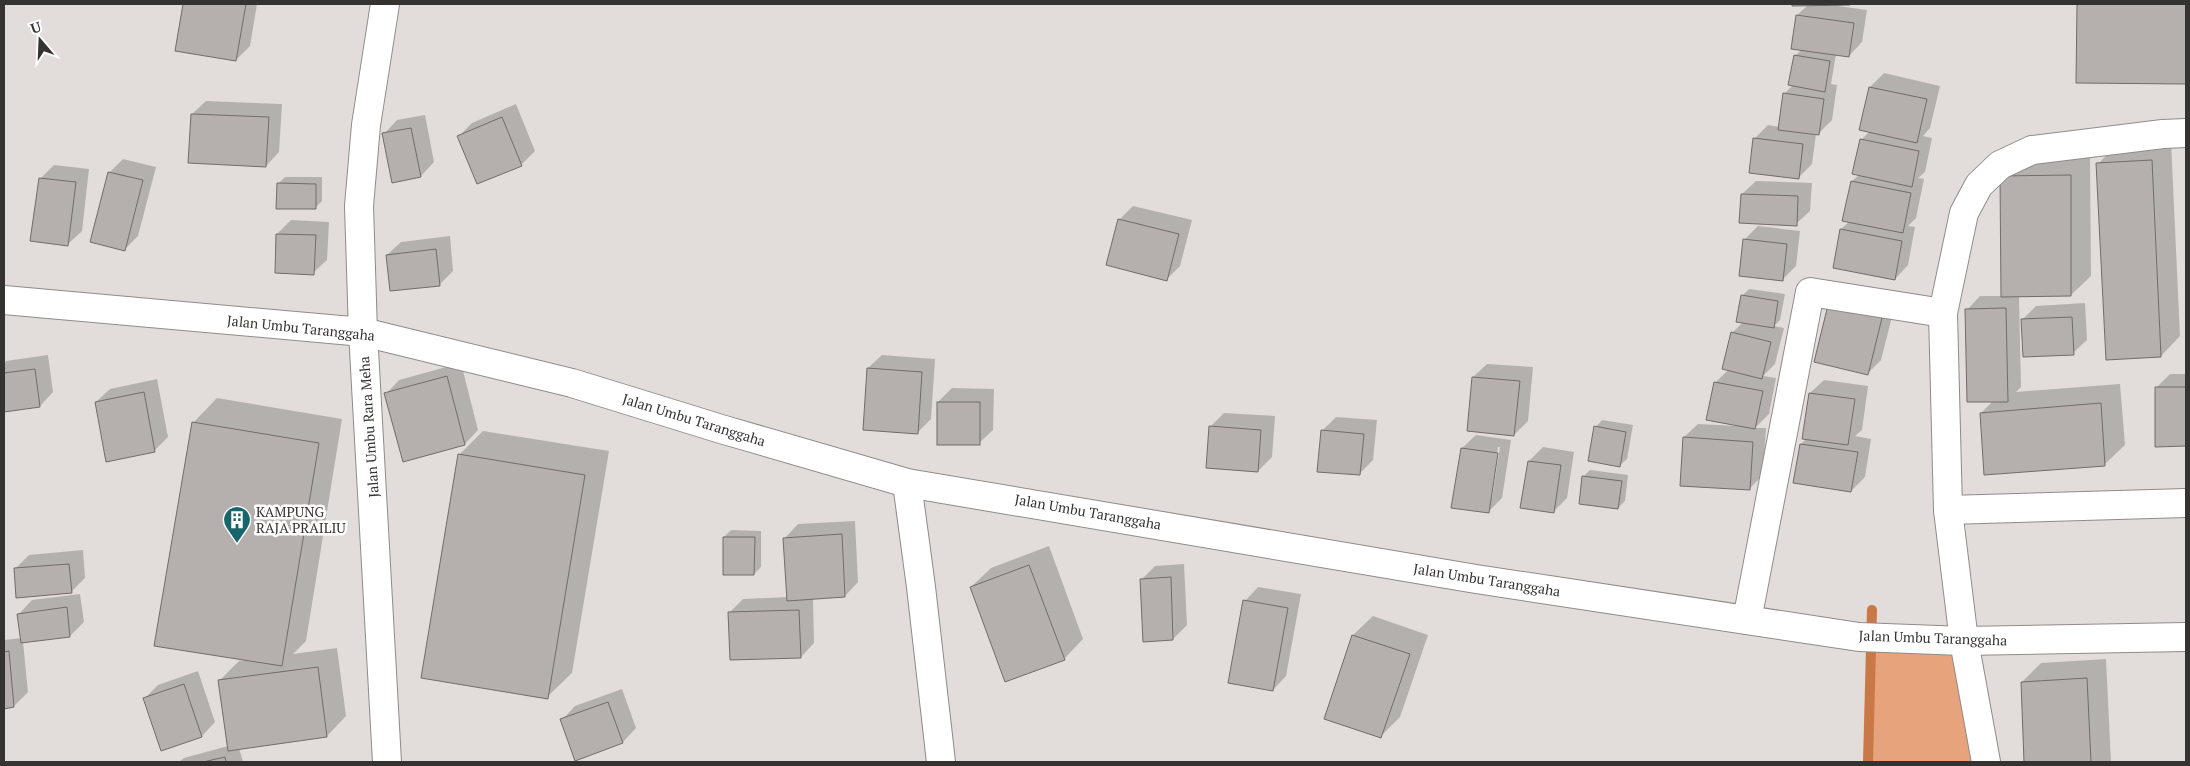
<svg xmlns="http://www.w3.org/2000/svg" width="2190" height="766" font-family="'PT Serif',serif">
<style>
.green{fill:#e7a37b}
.shadow{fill:#0003;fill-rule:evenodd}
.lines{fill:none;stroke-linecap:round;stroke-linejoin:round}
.stream{stroke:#c97948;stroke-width:10}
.building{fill:#b5b0ae;stroke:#716c6a}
.minor-casing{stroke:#908b89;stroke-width:30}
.minor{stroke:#fff;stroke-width:28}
.labels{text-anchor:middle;stroke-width:5;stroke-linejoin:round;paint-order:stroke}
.street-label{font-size:14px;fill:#353332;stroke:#fff}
.poi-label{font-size:14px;fill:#353332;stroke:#fff;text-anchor:start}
</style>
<rect width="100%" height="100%" fill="#e2ddda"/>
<!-- green -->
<path class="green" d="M1871 639H1958L1971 762H1868Z"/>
<!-- shadow -->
<g class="shadow">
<path d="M184 4H257L250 46 236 60 176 50Z"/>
<path d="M1793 4H1849L1838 6 1867 10 1862 42 1849 56 1836 54 1831 84 1837 85 1832 120 1818 134H1816L1812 164 1798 178 1754 139 1768 125 1780 127 1784 94 1793 85 1795 56 1802 49 1797 15 1808 5Z"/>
<rect x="2078" y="4" width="108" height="78"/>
<path d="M1884 73 1940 86 1930 128 1923 136 1932 138 1925 172 1918 178 1924 179 1916 218 1908 226 1915 227 1908 265 1895 279 1834 267 1841 229 1850 221 1852 181 1859 175 1861 140 1870 131 1861 129 1870 87Z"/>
<path d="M206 101 282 104 279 152 266 166 192 114Z"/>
<path d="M516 104 535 151 521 165 458 137 472 123Z"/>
<path d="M425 115 434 162 421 176 384 134 397 120Z"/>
<path d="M2171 141 2180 336 2161 356 2098 164 2117 144Z"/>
<path d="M2090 156 2091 276 2071 295 2019 296 2021 387 2016 392 2120 384 2125 445 2105 464 1985 473 1981 413 1993 401 1967 310 1980 296H2002V176L2021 157Z"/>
<path d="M123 159 156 167 138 236 124 250 109 173Z"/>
<path d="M54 165 89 169 82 231 68 244 40 179Z"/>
<path d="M285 177H322V201L315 208 278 184Z"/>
<path d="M1756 181 1812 183 1810 211 1796 224 1742 194Z"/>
<path d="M1133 206 1192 220 1180 266 1166 280 1119 220Z"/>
<path d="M291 220 329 222 327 260 313 273 277 234Z"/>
<path d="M1758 226 1800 231 1796 266 1782 280 1744 240Z"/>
<path d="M450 236 453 271 439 285 387 255 401 242Z"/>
<path d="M1749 289 1785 294 1780 320 1774 326 1784 328 1775 364 1763 376 1776 378 1769 414 1755 428H1766L1763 475 1749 489 1684 437 1698 424 1738 426 1715 383 1728 370 1732 333 1743 322 1742 296Z"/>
<path d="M1843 292 1895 305 1881 360 1867 374Z"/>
<path d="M2085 303 2087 340 2073 353 2022 320 2036 306Z"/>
<path d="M48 355 53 392 40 406 4 411V364L6 361Z"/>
<path d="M882 355 935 359 931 419 917 433 868 368Z"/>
<path d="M461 363 478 430 465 444 386 394 399 380Z"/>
<path d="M1487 364 1533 367 1528 421 1514 435 1473 377Z"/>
<path d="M2170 374H2186V445H2156V388Z"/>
<path d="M157 379 168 437 154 451 96 402 110 389Z"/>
<path d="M1824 380 1868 386 1862 430 1855 436 1871 439 1865 477 1851 491 1795 482 1801 444 1807 438 1810 393Z"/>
<path d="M952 388 994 389 993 430 979 443 938 402Z"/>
<path d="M217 398 342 419 306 641 293 654 337 648 346 716 327 736 239 748 243 762H179L184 758 228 746 219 681 239 661 246 660 193 423Z"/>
<path d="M1224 413 1275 416 1272 457 1258 471 1210 427Z"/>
<path d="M1336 417 1377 420 1373 460 1359 474 1322 431Z"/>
<path d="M1602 420 1633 425 1627 459 1620 465 1596 427Z"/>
<path d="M483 431 609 451 572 673 547 697 459 455Z"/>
<path d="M1476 435 1511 440 1502 498 1488 512 1462 448ZM1498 447H1500L1492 498H1490Z"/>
<path d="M1543 447 1574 452 1567 498 1553 512 1529 461Z"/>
<path d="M1590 470 1628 475 1625 501 1618 508 1583 477Z"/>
<path d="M855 521 858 582 845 596 813 598 814 643 801 657 729 613 743 599 788 597 785 538 798 524Z"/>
<path d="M731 530 761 531V567L754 574 724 537Z"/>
<path d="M1049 546 1083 639 1064 659 971 587 991 568Z"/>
<path d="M83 550 85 578 71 592 15 569 29 555Z"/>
<path d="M1184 564 1187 625 1173 639 1141 580 1155 566Z"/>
<path d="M1258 587 1301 594 1286 676 1273 690 1245 601Z"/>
<path d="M80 594 84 622 70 636 23 642 28 692 14 706 4 707V640L22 638 19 614 32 600Z"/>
<path d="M1373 616 1428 635 1400 717 1381 736 1325 718 1353 635Z"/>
<path d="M2106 659 2111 762H2026L2022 682 2041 663Z"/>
<path d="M198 671 215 722 202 736 144 699 158 685Z"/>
<path d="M622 689 636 728 623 742 576 759 562 720 575 706Z"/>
</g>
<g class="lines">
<!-- stream -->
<path class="stream" d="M1868 762 1872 610"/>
</g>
<!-- building -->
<g class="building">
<path d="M183 4H246L236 61 175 51Z"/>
<path d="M1792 4H1850V5L1792 6Z"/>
<path d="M2077 4H2186V84L2076 83Z"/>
<path d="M1796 15 1854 23 1849 57 1791 49Z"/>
<path d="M1794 55 1830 61 1825 92 1788 85Z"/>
<path d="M1869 87 1927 99 1917 143 1859 130Z"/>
<path d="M1783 93 1824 99 1819 135 1778 130Z"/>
<path d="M191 114 269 117 266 167 188 163Z"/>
<path d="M502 117 522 166 477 184 457 136Z"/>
<path d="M411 128 421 177 392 183 382 133Z"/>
<path d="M1753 138 1803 144 1799 179 1749 173Z"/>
<path d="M1860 139 1919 151 1912 187 1852 174Z"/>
<path d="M2152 160 2161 357 2106 360 2096 163Z"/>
<path d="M108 172 143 180 125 251 90 242Z"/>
<path d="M2071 175V296L2001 297 2000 176Z"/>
<path d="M39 178 76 182 68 246 30 241Z"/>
<path d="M1851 181 1911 193 1903 233 1842 221Z"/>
<path d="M277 183 316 184V209H276Z"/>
<path d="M1741 194 1798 196 1797 226 1739 223Z"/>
<path d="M1118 219 1179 234 1167 281 1106 265Z"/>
<path d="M1840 229 1902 241 1895 280 1833 268Z"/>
<path d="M276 234 316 235 314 275 275 273Z"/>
<path d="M1743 239 1787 244 1783 281 1739 276Z"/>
<path d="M436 249 440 286 390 291 386 255Z"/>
<path d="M1741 295 1778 301 1774 328 1736 322Z"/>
<path d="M1828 305 1882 318 1868 375 1814 362Z"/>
<path d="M2006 308 2008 402H1967L1965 309Z"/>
<path d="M2072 317 2074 355 2023 357 2021 319Z"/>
<path d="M1731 332 1771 342 1762 379 1722 369Z"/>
<path d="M867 368 922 372 918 434 863 430Z"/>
<path d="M35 369 40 407 4 412V373Z"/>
<path d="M447 376 465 445 403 462 384 393Z"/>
<path d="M1472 377 1520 381 1514 436 1467 431Z"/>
<path d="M1714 382 1763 391 1755 429 1706 420Z"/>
<path d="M2155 387H2186V446L2155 447Z"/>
<path d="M144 392 155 452 106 462 95 402Z"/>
<path d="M1809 393 1855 399 1848 445 1802 439Z"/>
<rect x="937" y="402" width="43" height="43"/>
<path d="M2101 403 2105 466 1984 475 1980 413Z"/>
<path d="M192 422 319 443 282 666 154 646Z"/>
<path d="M1209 426 1261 430 1258 472 1206 468Z"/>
<path d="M1594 426 1626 432 1620 467 1588 461Z"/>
<path d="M1321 430 1364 434 1360 475 1317 472Z"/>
<path d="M1683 437 1753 442 1750 490 1680 486Z"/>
<path d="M1800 444 1858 452 1851 492 1793 483Z"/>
<path d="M1461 448 1498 453 1489 513 1451 508Z"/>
<path d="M458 454 585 475 548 699 421 678Z"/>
<path d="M1528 461 1561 465 1554 513 1520 508Z"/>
<path d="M1582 476 1622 481 1618 509 1579 504Z"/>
<path d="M842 534 845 597 787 601 783 538Z"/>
<path d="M723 537H755L754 575H723Z"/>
<path d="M69 564 72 593 16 598 14 568Z"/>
<path d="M1029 565 1065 660 1005 682 970 587Z"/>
<path d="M1171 577 1173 640 1143 642 1140 579Z"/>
<path d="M1243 600 1288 608 1273 691 1228 683Z"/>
<path d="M67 607 70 637 21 643 17 614Z"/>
<path d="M799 610 801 658 730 660 728 612Z"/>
<path d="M1352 635 1410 654 1381 738 1324 719Z"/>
<path d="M9 651 14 707 4 709V652Z"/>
<path d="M318 667 327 737 228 751 218 680Z"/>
<path d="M2087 678 2091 762H2024L2021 682Z"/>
<path d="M184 684 202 737 161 751 143 698Z"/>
<path d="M608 702 623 743 575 761 560 719Z"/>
<path d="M225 757 226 762H203Z"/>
</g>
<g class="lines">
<defs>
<g id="minor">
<path d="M385 4 366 125 359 206 363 332 387 762"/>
<path d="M4 300 363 332 572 383 721 429 907 483 1476 579 1859 637 1964 641 2186 637"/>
<path d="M907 483 921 587 941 762"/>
<path d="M1948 510 2186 503"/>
<path d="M1747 620 1810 292 1943 313"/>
<path d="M1986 762 1964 641 1948 510 1943 313 1964 213 1979 185 2000 165 2032 150 2163 134 2186 133"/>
</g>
</defs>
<!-- minor casing -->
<use href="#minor" class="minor-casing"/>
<!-- minor -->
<use href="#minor" class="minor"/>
</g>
<!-- icons -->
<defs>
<symbol id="building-pin" viewBox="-11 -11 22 30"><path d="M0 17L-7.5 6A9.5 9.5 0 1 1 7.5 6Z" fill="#18666b" stroke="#fff"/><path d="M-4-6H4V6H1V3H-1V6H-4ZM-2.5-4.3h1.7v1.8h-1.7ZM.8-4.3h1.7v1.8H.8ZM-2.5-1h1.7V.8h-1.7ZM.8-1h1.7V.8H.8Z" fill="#fff"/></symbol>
</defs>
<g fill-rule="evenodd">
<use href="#building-pin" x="221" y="504" width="32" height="43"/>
</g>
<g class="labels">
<!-- street labels -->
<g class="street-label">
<text transform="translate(301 328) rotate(6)" y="5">Jalan Umbu Taranggaha</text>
<text transform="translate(694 420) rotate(17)" y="5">Jalan Umbu Taranggaha</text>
<text transform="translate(369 427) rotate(-94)" y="5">Jalan Umbu Rara Meha</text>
<text transform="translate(1088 512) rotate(10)" y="5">Jalan Umbu Taranggaha</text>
<text transform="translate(1487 580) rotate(9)" y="5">Jalan Umbu Taranggaha</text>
<text transform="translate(1933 638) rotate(2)" y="5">Jalan Umbu Taranggaha</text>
</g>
<!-- poi labels -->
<g class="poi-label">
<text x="256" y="517">KAMPUNG<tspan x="256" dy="16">RAJA PRAILIU</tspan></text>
</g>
</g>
<!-- border -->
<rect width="2190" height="766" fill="none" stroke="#353332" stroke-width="10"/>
<!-- north arrow -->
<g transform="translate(40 40) rotate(341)" stroke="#ffffff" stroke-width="4" paint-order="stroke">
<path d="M0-4L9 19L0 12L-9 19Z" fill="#353332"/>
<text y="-8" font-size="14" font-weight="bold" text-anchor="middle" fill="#353332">U</text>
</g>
</svg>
